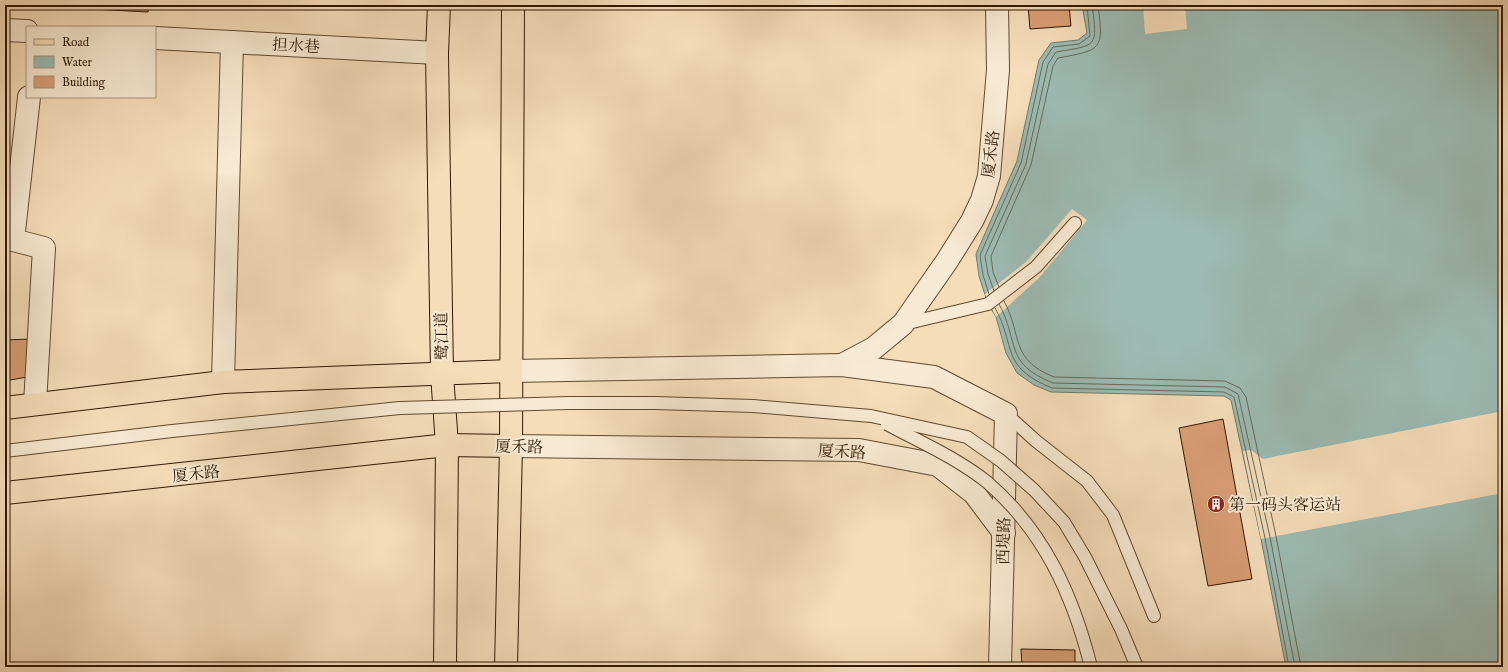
<svg xmlns="http://www.w3.org/2000/svg" width="1508" height="672" font-family="'IM FELL English','Noto Serif SC',serif">
<style>
.water{fill:#9cbbb3;stroke:#707a6b}
.pier{fill:#f5ddba}
.lines{fill:none;stroke-linecap:round;stroke-linejoin:round}
.shore{stroke:#666a5a;stroke-width:1}
.building{fill:#d99d75;stroke:#2f1800}
.service-casing{stroke:#60492e;stroke-width:14}
.minor-casing{stroke:#60492e;stroke-width:24}
.tertiary-casing{stroke:#60492e;stroke-width:24}
.primary-casing{stroke:#2f1800;stroke-width:24}
.service{stroke:#f8e9d2;stroke-width:12}
.minor{stroke:#f8e9d2;stroke-width:22}
.tertiary{stroke:#f8e9d2;stroke-width:22}
.primary{stroke:#f5ddba;stroke-width:22}
.service-bridge-casing{stroke:#60492e;stroke-width:14;stroke-linecap:butt}
.service-bridge{stroke:#f8e9d2;stroke-width:12}
.labels{text-anchor:middle;stroke-width:4;stroke-linejoin:round;paint-order:stroke}
.street-label{font-size:16px;fill:#2f1800;stroke:#f8e9d2}
.poi-label{font-size:16px;fill:#2f1800;stroke:#f8e9d2;text-anchor:start}
</style>
<rect width="100%" height="100%" fill="#f5ddba"/>
<filter id="stains"><feTurbulence type="fractalNoise" baseFrequency=".005" numOctaves="4"/><feColorMatrix values="0 0 0 0 .2 0 0 0 0 .09 0 0 0 0 .02 0 0 0 .5 -.17"/></filter>
<radialGradient id="worn" r=".72"><stop offset=".6" stop-color="#630" stop-opacity="0"/><stop offset="1" stop-color="#630" stop-opacity=".3"/></radialGradient>
<!-- water -->
<path class="water" d="M1082 5H1503V667H1286L1261 539 1231 400 1224 396 1051 392 1034 385 1017 373 1006 353 996 317 988 304 979 276 976 254 1017 161 1039 60 1051 43 1078 40 1087 33Z"/>
<!-- pier -->
<g class="pier">
<path d="M1143 5H1185L1187 29 1145 34Z"/>
<path d="M1072 209 1087 220 1039 278 996 317 985 294 1026 262Z"/>
<path d="M1503 411V493L1261 539 1243 451 1251 450 1263 459Z"/>
</g>
<g class="lines">
<!-- shore -->
<g class="shore">
<path d="M999 287 993 272 991 256 1031 165 1053 66 1058 58C1102 50 1104 50 1098 5"/>
<path d="M994 291 988 274 985 256 1026 164 1048 64 1056 52C1097 45 1098 48 1092 5"/>
<path d="M989 294 983 275 980 255 1021 163 1043 62 1053 47 1079 44 1090 36 1087 5"/>
<path d="M1004 301C1023 336 1009 359 1054 377L1225 381 1240 388 1246 397 1276 536 1301 667"/>
<path d="M999 304C1020 342 1003 363 1053 383L1225 387 1238 394 1270 537 1295 667"/>
<path d="M995 308C1017 347 999 366 1052 388L1224 392 1234 397 1265 538 1289 667"/>
</g>
</g>
<!-- building -->
<g class="building">
<path d="M16 5H149L148 12Z"/>
<path d="M1028 5H1069L1071 26 1030 29Z"/>
<path d="M31 339 27 377 5 381V340Z"/>
<path d="M1223 419 1252 579 1208 586 1179 428Z"/>
<path d="M1021 649 1075 650V667H1022Z"/>
</g>
<g class="lines">
<defs>
<g id="service">
<path d="M904 324 988 304 1036 267 1075 223"/>
<path d="M1006 414 1036 441 1087 481 1113 515 1154 616"/>
</g>
<g id="minor">
<path d="M5 30 27 31"/>
<path d="M155 38 437 53"/>
<path d="M29 97 13 240 44 248 35 404"/>
<path d="M223 382 232 42"/>
</g>
<g id="tertiary">
<path d="M842 365 874 348 903 324 947 261 972 221 982 200 989 176 998 70 997 5"/>
<path d="M511 371 842 365 934 377 1006 414 1000 667"/>
<path d="M511 446 859 450 938 465 974 493 1004 533"/>
</g>
<g id="primary">
<path d="M439 5 437 53 442 374 447 445 445 667"/>
<path d="M5 408 223 382 511 371"/>
<path d="M5 493 447 445 511 446"/>
<path d="M506 667 511 446 513 5"/>
</g>
</defs>
<!-- service casing -->
<use href="#service" class="service-casing"/>
<!-- minor casing -->
<use href="#minor" class="minor-casing"/>
<!-- tertiary casing -->
<use href="#tertiary" class="tertiary-casing"/>
<!-- primary casing -->
<use href="#primary" class="primary-casing"/>
<!-- service -->
<use href="#service" class="service"/>
<!-- minor -->
<use href="#minor" class="minor"/>
<!-- tertiary -->
<use href="#tertiary" class="tertiary"/>
<!-- primary -->
<use href="#primary" class="primary"/>
<defs>
<g id="service-bridge">
<path d="M887 424C920 442 957 458 987 482 1044 531 1073 595 1091 667"/>
<path d="M5 451 172 431 400 408 569 403H655L753 406 871 416 967 437 1001 461 1034 490 1064 522 1085 557 1121 629 1137 667"/>
</g>
</defs>
<!-- service-bridge casing -->
<use href="#service-bridge" class="service-bridge-casing"/>
<!-- service-bridge -->
<use href="#service-bridge" class="service-bridge"/>
</g>
<!-- icons -->
<defs>
<symbol id="building-disc" viewBox="-11 -11 22 22"><circle r="9.5" fill="#8f2418" stroke="#f8e9d2"/><path d="M-4-6H4V6H1V3H-1V6H-4ZM-2.5-4.3h1.7v1.8h-1.7ZM.8-4.3h1.7v1.8H.8ZM-2.5-1h1.7V.8h-1.7ZM.8-1h1.7V.8H.8Z" fill="#fff"/></symbol>
</defs>
<g fill-rule="evenodd">
<use href="#building-disc" x="1206" y="494" width="20" height="20"/>
</g>
<g class="labels">
<!-- street labels -->
<g class="street-label">
<text transform="translate(296 45) rotate(3)" y="6">担水巷</text>
<text transform="translate(990 154) rotate(-83)" y="6">厦禾路</text>
<text transform="translate(441 336) rotate(-91)" y="6">鹭江道</text>
<text transform="translate(519 446) rotate(1)" y="6">厦禾路</text>
<text transform="translate(842 451) rotate(3)" y="6">厦禾路</text>
<text transform="translate(196 473) rotate(-6)" y="6">厦禾路</text>
<text transform="translate(1003 541) rotate(-89)" y="6">西堤路</text>
</g>
<!-- poi labels -->
<g class="poi-label">
<text x="1229" y="510">第一码头客运站</text>
</g>
</g>
<!-- margin -->
<rect width="1508" height="672" fill="none" stroke="#f5ddba" stroke-width="20"/>
<rect x="6" y="6" width="1496" height="660" fill="none" stroke="#2f1800" stroke-width="2"/>
<rect x="10" y="10" width="1488" height="652" fill="none" stroke="#2f1800"/>
<!-- legend -->
<rect x="26" y="26" width="130" height="72" fill="#f8e9d2" stroke="#a8957e"/>
<rect x="34" y="39" width="20" height="6" fill="#f5ddba" stroke="#a8957e"/>
<text x="62" y="46" font-size="12" fill="#2f1800">Road</text>
<rect x="34" y="56" width="20" height="12" fill="#9cbbb3" stroke="#a8957e"/>
<text x="62" y="66" font-size="12" fill="#2f1800">Water</text>
<rect x="34" y="76" width="20" height="12" fill="#d99d75" stroke="#a8957e"/>
<text x="62" y="86" font-size="12" fill="#2f1800">Building</text>
<rect width="100%" height="100%" filter="url(#stains)"/>
<rect width="100%" height="100%" fill="url(#worn)"/>
</svg>
